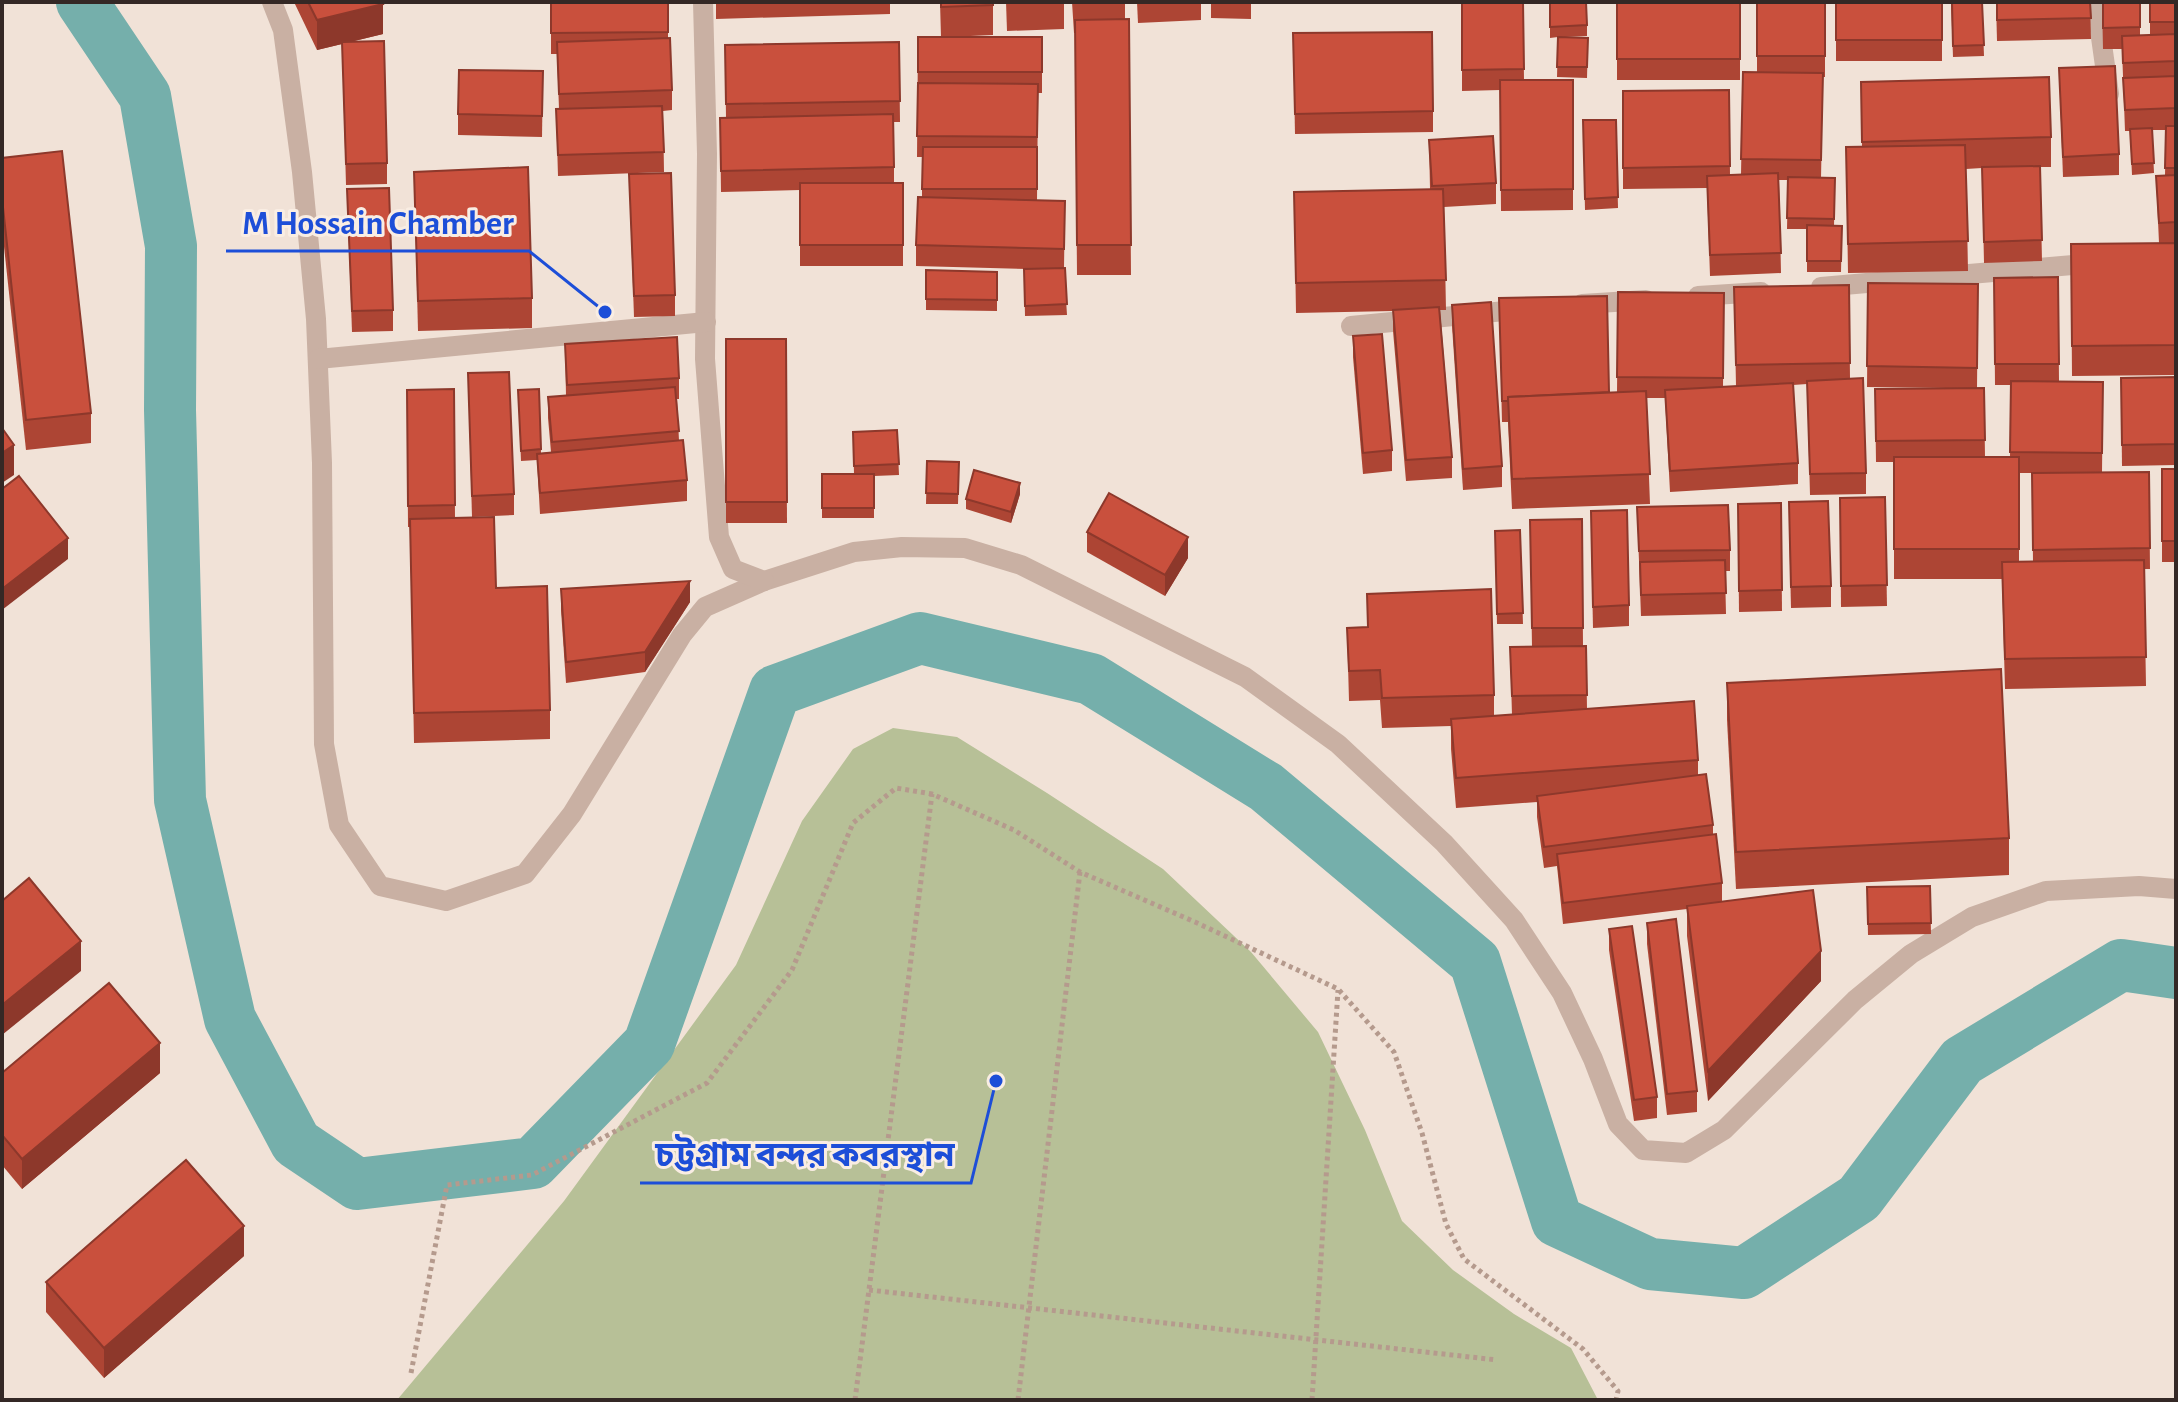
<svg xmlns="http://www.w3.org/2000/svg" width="2178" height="1402" font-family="'Alegreya Sans','Noto Sans Bengali',sans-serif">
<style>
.green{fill:#b7c097}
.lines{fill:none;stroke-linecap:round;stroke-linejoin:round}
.canal{stroke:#75afab;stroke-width:52}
.path{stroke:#b59a8d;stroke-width:5;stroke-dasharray:4 4;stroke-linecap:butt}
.street{stroke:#c9b0a3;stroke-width:20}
.wall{fill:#ad4534;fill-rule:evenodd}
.shaded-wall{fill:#8d382b}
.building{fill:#c9503d;stroke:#8d382b;stroke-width:2}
.leader{fill:none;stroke:#1d4ed8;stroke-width:3}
.callout-dot{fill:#1d4ed8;stroke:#f9ede3;stroke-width:3}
.callout-label{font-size:34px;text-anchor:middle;font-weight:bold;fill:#1d4ed8;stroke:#f9ede3;stroke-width:6;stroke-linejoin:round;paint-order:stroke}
</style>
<rect width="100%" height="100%" fill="#f1e2d7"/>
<!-- green -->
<path class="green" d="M893 728 957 737 1047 793 1163 869 1251 952 1318 1032 1365 1130 1402 1221 1453 1270 1514 1314 1571 1348 1598 1400H397L564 1201 736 965 802 821 853 749Z"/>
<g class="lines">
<!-- canal -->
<path class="canal" d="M82 2 145 96 171 246 170 410 180 800 230 1019 296 1143 357 1184 533 1163 649 1044 775 691 920 638 1091 679 1266 787 1475 962 1557 1221 1650 1264 1744 1273 1859 1198 1962 1061 2121 965 2176 973"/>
<!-- path -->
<g class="path">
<path d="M869 1290 1497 1360"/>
<path d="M411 1373 447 1185 532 1175 707 1083 792 970 853 823 896 788 932 794 1014 830 1080 872 1195 922 1338 989 1394 1052 1422 1133 1446 1224 1464 1259 1583 1349 1618 1391 1616 1400"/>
<path d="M855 1400 932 794"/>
<path d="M1018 1400 1080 872"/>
<path d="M1312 1400 1338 990"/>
</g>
<!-- street -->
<g class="street">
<path d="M272 2 283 30 302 172 316 319 322 463 324 744 339 825 380 886 446 901 525 874 572 814 682 635 705 607 764 581 854 552 902 547 965 548 1021 565 1245 677 1338 744 1444 843 1514 920 1562 993 1593 1059 1618 1124 1643 1150 1686 1153 1724 1130 1855 1000 1911 954 1972 917 2046 891 2139 886 2176 889"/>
<path d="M703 2 707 154 705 359 719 537 733 569 764 581"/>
<path d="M2096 2 2109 94"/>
<path d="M1821 287 2096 263"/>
<path d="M1698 296 1761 292"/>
<path d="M1582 304 1646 300"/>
<path d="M1351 326 1526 309"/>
<path d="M318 359 706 322"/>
</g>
</g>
<!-- wall -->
<g class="wall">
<path d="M294 2H382L383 34 350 42 387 163V184L346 185 342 44 317 50Z"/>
<path d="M551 2H668V38L672 90V110L663 111 664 172 558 176 556 109H559L557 54H551Z"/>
<path d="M716 2H890V14L716 19Z"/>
<path d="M940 2H993V35L948 37H1042V93H1038L1037 200 1065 201 1064 268 1067 315 1025 316 1024 269H1028L916 266V245L922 197V157H917L918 37H941Z"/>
<path d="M1006 2H1064V29L1007 31Z"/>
<path d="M1072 2H1125V19H1129L1131 275H1077L1075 33H1074Z"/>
<path d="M1137 2H1201V20L1138 23Z"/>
<path d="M1211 2H1251V19L1211 18Z"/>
<path d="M1462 2H1537V4H1523L1524 80H1573V210L1501 211 1500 90 1462 91Z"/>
<path d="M1550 2 1587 25V36L1565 37 1588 38 1587 78 1557 77 1558 37 1550 38Z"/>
<rect x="1617" y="2" width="123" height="78"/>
<path d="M1757 2H1825V77H1823L1821 178H1835L1834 226H1842L1841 272H1807V229H1787L1788 180H1779L1781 273 1710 276 1707 188 1623 189V91L1729 90 1730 175 1741 174 1743 72H1757Z"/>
<rect x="1836" y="2" width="106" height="59"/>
<path d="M1951 2H1982L1984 56 1953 57Z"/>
<path d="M1996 2H2090L2091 39 1997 41Z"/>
<path d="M2102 2H2140V35H2150V2H2176V375L2072 376 2071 244 2159 243 2156 176 2165 175 2166 130H2152L2154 173 2132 175 2130 131H2125L2122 49H2103Z"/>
<path d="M1293 33 1433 111V132L1295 134Z"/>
<path d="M899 42 900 122H894V183H903V266H800V190L721 192 720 118H726L725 45Z"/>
<path d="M2059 68 2119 154V175L2063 177Z"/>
<path d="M543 71 542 137 458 135V114Z"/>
<path d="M1861 82 2051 137V167H2040L2042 261 1984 263 1982 168 1966 169 1968 271 1848 273 1846 147H1862Z"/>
<path d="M1583 120H1616L1618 208 1585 210Z"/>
<path d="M1429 140 1496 183V204L1444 207 1446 310H1440L1452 457V478L1406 481 1393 331V311L1296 313 1294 192 1430 189Z"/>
<path d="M2 158 91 413V443L26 450 2 228Z"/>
<path d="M414 172 532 298V328L418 331Z"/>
<path d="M629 174 675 295V316L634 317Z"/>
<path d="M347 189 393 310V331L352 332Z"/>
<path d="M926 270 997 272V311L926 310Z"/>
<path d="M2058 277 2059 381 2103 382 2102 472H2149L2150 569H2144L2146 686 2005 689 2002 579H1894V462H1876L1875 389 1946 388 1867 387 1868 283 1978 284 1977 388H1984L1985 457H2010L2011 385H1995L1994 278ZM2019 473H2032L2033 562H2019Z"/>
<path d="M1849 285 1850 379 1866 473V494L1810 495 1807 384 1793 385 1798 463V484L1670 492 1665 398H1646L1650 504 1512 509 1508 422H1502L1499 298 1609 392H1617L1618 292 1724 293 1723 387 1736 386 1734 287Z"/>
<path d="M1452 305 1502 466V487L1463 490 1452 326Z"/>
<path d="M1353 336 1392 450V471L1363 474 1353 357Z"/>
<path d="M726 339H786L787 523H726Z"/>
<path d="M565 344 679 378V399H677L679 441 687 480V501L540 514 537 460 521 461 518 390 539 389 541 453 551 452 548 418V397L566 396Z"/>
<path d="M468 373 514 494V515L472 517Z"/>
<path d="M2176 377V465L2122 466 2121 378Z"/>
<path d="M454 389 455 518 496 588 550 710V739L414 743 410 527H408L407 390Z"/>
<path d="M897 430 899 475 874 476V518H822V474H854L853 432Z"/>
<path d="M927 461 959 462 958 504H926Z"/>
<rect x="2162" y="469" width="14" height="93"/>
<path d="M1020 494 1011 523 966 509V499Z"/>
<path d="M1885 497 1887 606 1841 607 1840 498Z"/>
<path d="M1781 503 1782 611 1739 612 1738 504Z"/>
<path d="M1637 507 1730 550V571H1725L1726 614 1641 616Z"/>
<path d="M1582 519 1583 646H1586L1587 709 1698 760V775L1713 825V835L1722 883V901L1821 981 1708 1101 1687 936V909L1563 924 1557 866 1544 868 1537 817V802L1456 808 1451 749V726L1382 728 1380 700 1349 701 1347 628 1367 627V594L1494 695V716L1512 715 1510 647H1532L1530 520Z"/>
<path d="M1789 523 1831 586V607L1791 608Z"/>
<path d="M1520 530 1523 624H1497L1495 531Z"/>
<path d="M1087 532 1188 558 1165 596 1087 552Z"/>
<path d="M1591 532 1629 605V626L1593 628Z"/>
<path d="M561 589 690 602 645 672 566 683 561 610Z"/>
<path d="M1727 683 2009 838V875L1736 889 1727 720Z"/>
<path d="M1930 886 1931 934 1868 935 1867 887Z"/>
<path d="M1647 923 1697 1091V1112L1667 1115 1647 944Z"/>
<path d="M1609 929 1657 1097V1118L1634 1121 1609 950Z"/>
<path d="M2 1073H160L22 1189 2 1165Z"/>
<path d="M244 1256 104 1378 46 1312V1282Z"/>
</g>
<!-- shaded-wall -->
<g class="shaded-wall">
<path d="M383 4V34L317 50V20Z"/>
<path d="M14 445V475L2 483V453Z"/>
<path d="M1020 483V494L1011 523V512Z"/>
<path d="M1188 537V558L1165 596V575Z"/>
<path d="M68 538V559L2 610V589Z"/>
<path d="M690 581V602L645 672V652Z"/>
<path d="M81 941V971L2 1035V1005Z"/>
<path d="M1821 951V981L1708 1101V1071Z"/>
<path d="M160 1043V1073L22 1189V1159Z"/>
<path d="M244 1226V1256L104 1378V1348Z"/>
</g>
<!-- building -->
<g class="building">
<path d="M308 2H382L383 4 317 20Z"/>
<path d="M551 2H668V32L551 33Z"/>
<path d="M941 2H993V5L941 7Z"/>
<path d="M1462 2H1523L1524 69 1462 70Z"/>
<path d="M1550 2H1586L1587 25 1550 27Z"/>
<rect x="1617" y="2" width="123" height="57"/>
<rect x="1757" y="2" width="68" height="54"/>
<rect x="1836" y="2" width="106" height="38"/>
<path d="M1952 2H1982L1984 45 1953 46Z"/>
<path d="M1997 2H2090L2091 18 1997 20Z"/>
<path d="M2103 2H2140V27L2103 28Z"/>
<rect x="2150" y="2" width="26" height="20"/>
<path d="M1129 19 1131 245H1077L1075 20Z"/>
<path d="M1432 32 1433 111 1295 114 1293 33Z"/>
<path d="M2176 34V61L2123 63 2122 36Z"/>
<rect x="918" y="37" width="124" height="35"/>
<path d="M1558 37 1588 38 1587 67H1557Z"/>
<path d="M670 38 672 90 559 94 557 42Z"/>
<path d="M384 41 387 163 346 164 342 42Z"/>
<path d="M899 42 900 101 726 104 725 45Z"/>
<path d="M2115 66 2119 154 2063 157 2059 68Z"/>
<path d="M459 70 543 71 542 116 458 114Z"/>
<path d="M1743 72 1823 73 1821 160 1741 159Z"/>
<path d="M2176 76V108L2125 110 2123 78Z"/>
<path d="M2049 77 2051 137 1862 142 1861 82Z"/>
<path d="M1500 80H1573V189L1501 190Z"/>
<path d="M918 83 1038 84 1037 137 917 136Z"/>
<path d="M1729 90 1730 166 1623 168V91Z"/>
<path d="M662 106 664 152 558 155 556 109Z"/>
<path d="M893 114 894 167 721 171 720 118Z"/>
<path d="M1583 120H1616L1618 197 1585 199Z"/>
<path d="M2166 126H2176V168H2165Z"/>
<path d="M2152 128 2154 163 2132 164 2130 129Z"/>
<path d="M1493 136 1496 183 1432 186 1429 140Z"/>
<path d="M1965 145 1968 241 1848 244 1846 147Z"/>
<path d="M923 147H1037V189H922Z"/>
<path d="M62 151 91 413 26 420 2 198V158Z"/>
<path d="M2040 166 2042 240 1984 242 1982 167Z"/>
<path d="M528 167 532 298 418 301 414 172Z"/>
<path d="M671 173 675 295 634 296 629 174Z"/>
<path d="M1778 173 1781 253 1710 255 1707 176Z"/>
<path d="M2176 175V222L2159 223 2156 176Z"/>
<path d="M1788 177 1835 178 1834 219 1787 218Z"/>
<rect x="800" y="183" width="103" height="62"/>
<path d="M389 188 393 310 352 311 347 189Z"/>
<path d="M1443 189 1446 280 1296 283 1294 192Z"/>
<path d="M918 197 1065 201 1064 249 916 245Z"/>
<path d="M1807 225 1842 226 1841 261H1807Z"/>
<path d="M2176 243V345L2072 346 2071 244Z"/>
<path d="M1065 268 1067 304 1025 306 1024 269Z"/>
<path d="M926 270 997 272V300L926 299Z"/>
<path d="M2058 277 2059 364H1995L1994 278Z"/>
<path d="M1868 283 1978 284 1977 368 1867 366Z"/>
<path d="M1849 285 1850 363 1736 365 1734 287Z"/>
<path d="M1618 292 1724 293 1723 378 1617 377Z"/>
<path d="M1607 296 1609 392 1508 397V401H1502L1499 298Z"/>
<path d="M1491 302 1502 466 1463 469 1452 305Z"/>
<path d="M1439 307 1452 457 1406 460 1393 310Z"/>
<path d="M1382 334 1392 450 1363 453 1353 336Z"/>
<path d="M677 337 679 378 567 385 565 344Z"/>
<path d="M726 339H786L787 502H726Z"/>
<path d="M509 372 514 494 472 496 468 373Z"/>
<path d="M2176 377V444L2122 445 2121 378Z"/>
<path d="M1863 378 1866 473 1810 474 1807 381Z"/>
<path d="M2011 381 2103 382 2102 453 2010 452Z"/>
<path d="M1793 383 1798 463 1670 471 1665 390Z"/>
<path d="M675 387 679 431 552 442 548 397Z"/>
<path d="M1984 388 1985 440 1876 441 1875 389Z"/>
<path d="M454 389 455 505 408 506 407 390Z"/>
<path d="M539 389 541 449 521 451 518 390Z"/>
<path d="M1646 391 1650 474 1512 479 1508 397Z"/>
<path d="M2 428 14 445 2 453Z"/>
<path d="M897 430 899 464 854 466 853 432Z"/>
<path d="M683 440 687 480 540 493 537 454Z"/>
<rect x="1894" y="457" width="125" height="92"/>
<path d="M927 461 959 462 958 494 926 493Z"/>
<rect x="2162" y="469" width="14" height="72"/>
<path d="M974 470 1020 483 1011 512 966 499Z"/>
<path d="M2149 472 2150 548 2033 550 2032 473Z"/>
<rect x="822" y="474" width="52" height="34"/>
<path d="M19 476 68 538 2 589V489Z"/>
<path d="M1109 493 1188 537 1165 575 1087 532Z"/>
<path d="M1885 497 1887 585 1841 586 1840 498Z"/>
<path d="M1828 501 1831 586 1791 587 1789 502Z"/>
<path d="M1781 503 1782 590 1739 591 1738 504Z"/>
<path d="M1728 505 1730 550 1639 551 1637 507Z"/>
<path d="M1627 510 1629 605 1593 607 1591 511Z"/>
<path d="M494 517 496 588 547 586 550 710 414 713 410 519Z"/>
<path d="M1582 519 1583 628H1532L1530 520Z"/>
<path d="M1520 530 1523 613 1497 614 1495 531Z"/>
<path d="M1725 560 1726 593 1641 595 1640 562Z"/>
<path d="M2144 560 2146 657 2005 659 2002 562Z"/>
<path d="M690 581 645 652 566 662 561 589Z"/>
<path d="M1491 589 1494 695 1382 698 1380 670 1349 671 1347 628 1368 627 1367 594Z"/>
<path d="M1586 646 1587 695 1512 696 1510 647Z"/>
<path d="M2001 669 2009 838 1736 852 1727 683Z"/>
<path d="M1694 701 1698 760 1456 778 1451 719Z"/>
<path d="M1706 774 1713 825 1544 847 1537 796Z"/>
<path d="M1716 834 1722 883 1563 903 1557 854Z"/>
<path d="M29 878 81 941 2 1005V901Z"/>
<path d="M1930 886 1931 923 1868 924 1867 887Z"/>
<path d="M1813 890 1821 951 1708 1071 1687 906Z"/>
<path d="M1676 919 1697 1091 1667 1094 1647 923Z"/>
<path d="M1632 926 1657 1097 1634 1100 1609 929Z"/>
<path d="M109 983 160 1043 22 1159 2 1135V1073Z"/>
<path d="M186 1160 244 1226 104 1348 46 1282Z"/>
</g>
<!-- callouts -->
<path class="leader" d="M605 312L529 251H226M996 1081L971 1183H640"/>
<g class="callout-dot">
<circle cx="605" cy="312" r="8"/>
<circle cx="996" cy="1081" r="8"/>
</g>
<g class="callout-label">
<text x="378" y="234">M Hossain Chamber</text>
<text x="805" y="1166">চট্টগ্রাম বন্দর কবরস্থান</text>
</g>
<!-- border -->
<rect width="2178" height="1402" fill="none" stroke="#342825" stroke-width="8"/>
</svg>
